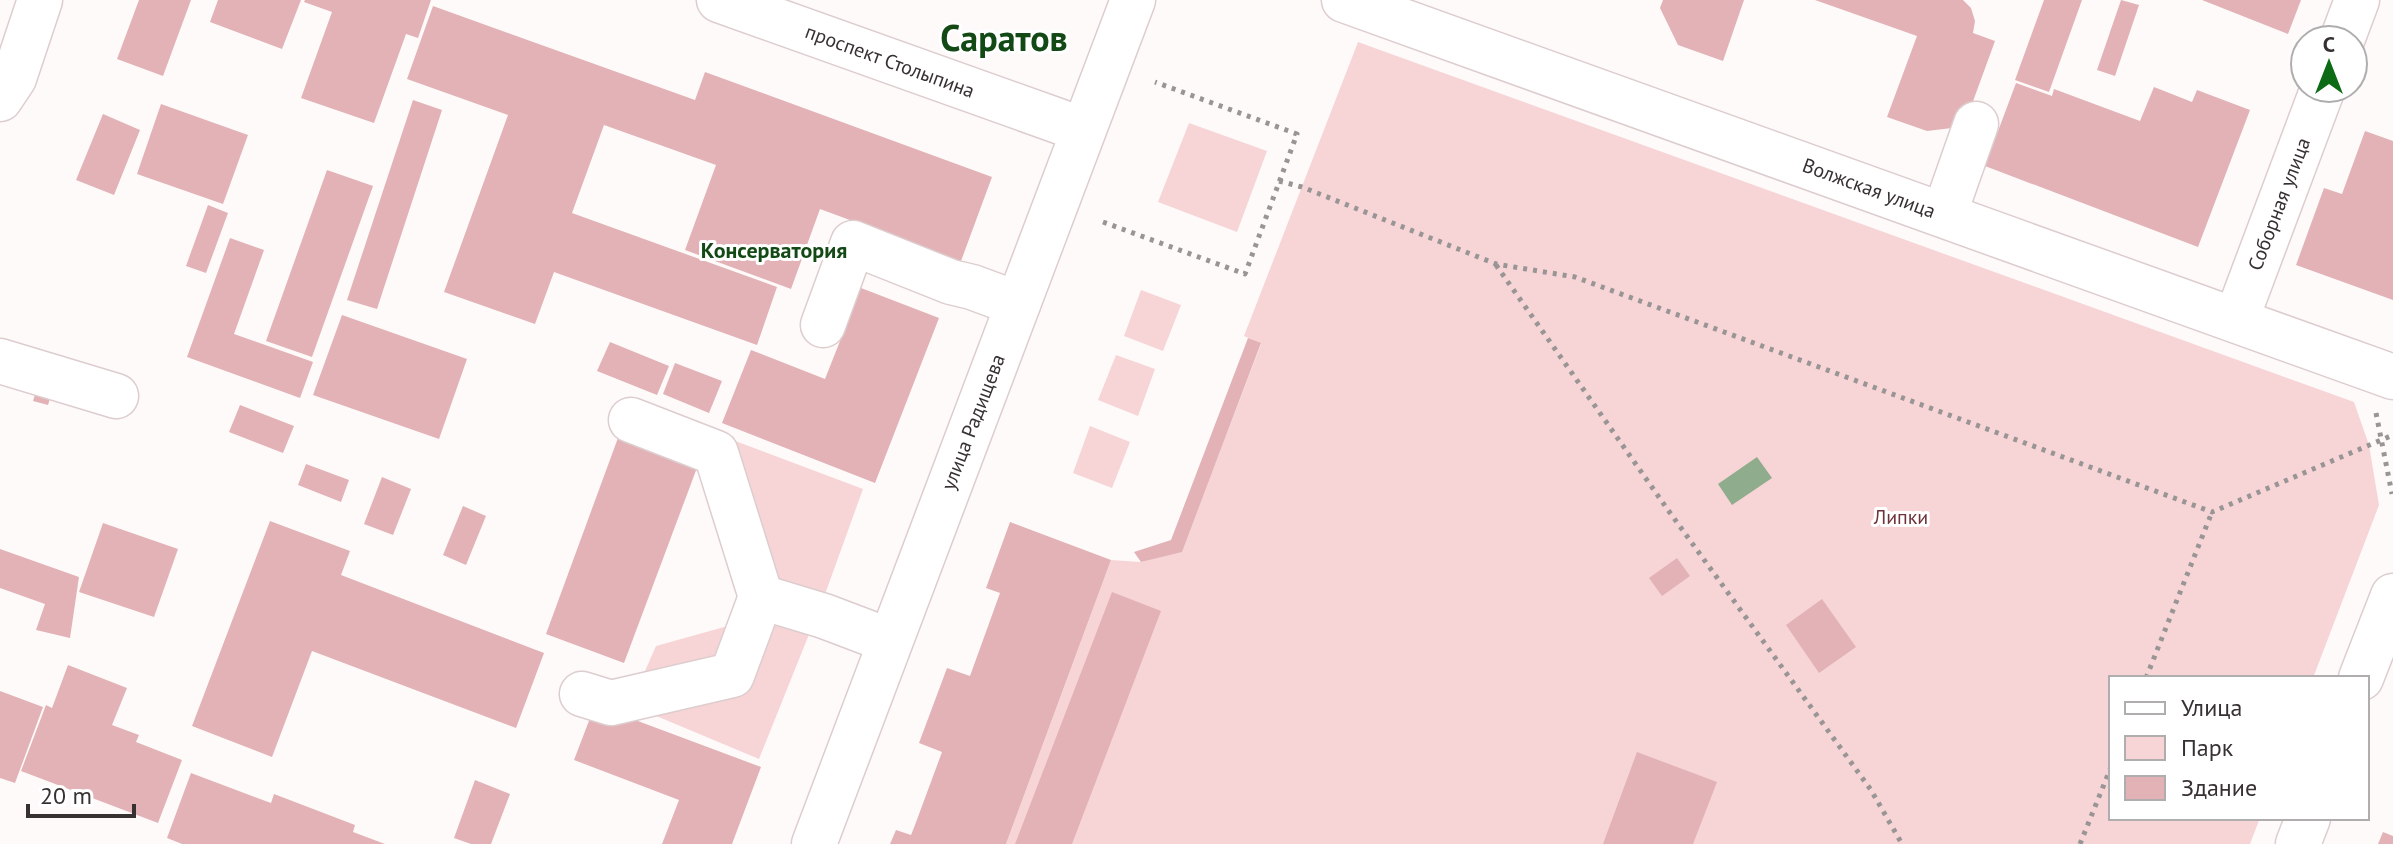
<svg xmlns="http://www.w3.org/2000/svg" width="2393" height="844" font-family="'PT Sans',sans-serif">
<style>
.green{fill:#f7d5d7}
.water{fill:#8fac8d}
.building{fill:#e2b2b6}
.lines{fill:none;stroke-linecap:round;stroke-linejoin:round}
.minor-casing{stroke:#ddcdce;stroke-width:47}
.path{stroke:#9a9595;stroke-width:5;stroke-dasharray:4 6;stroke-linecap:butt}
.minor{stroke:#fff;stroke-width:44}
.labels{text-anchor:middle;stroke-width:6;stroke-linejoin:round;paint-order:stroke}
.street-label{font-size:20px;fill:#383132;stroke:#fff}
.park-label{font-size:20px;fill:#6e323a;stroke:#fff}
.neighbourhood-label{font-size:22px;font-weight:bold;fill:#134915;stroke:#fff}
.town-label{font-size:36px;font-weight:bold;fill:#134915;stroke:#fff}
</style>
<rect width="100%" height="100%" fill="#fefafa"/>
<!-- green -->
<g class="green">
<path d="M1358 42 2354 402 2369 445 2379 505 2313 678H2111V818H2260L2250 844H1006L1111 560 1141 562 1182 551 1261 344 1244 336Z"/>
<path d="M1189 123 1267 151 1237 232 1158 202Z"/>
<path d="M1141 290 1181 305 1163 351 1124 336Z"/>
<path d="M1116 355 1155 369 1138 416 1098 400Z"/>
<path d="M1090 426 1130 442 1112 488 1073 473Z"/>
<path d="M730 439 863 489 824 597 759 759 630 705 656 646 742 622 745 520 708 507Z"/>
</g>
<!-- water -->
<path class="water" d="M1757 457 1772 478 1732 505 1718 484Z"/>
<!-- building -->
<g class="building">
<path d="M139 0H191L163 76 117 59Z"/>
<path d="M218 0H301L282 49 210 22Z"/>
<path d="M305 0H431L418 38 406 34 374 123 301 98 332 12 304 2Z"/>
<path d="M1663 0H1744L1723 61 1678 45 1660 8Z"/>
<path d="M1815 0H1963L1971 8 1975 21 1973 33 1995 41 1968 115 1952 128 1927 131 1887 117 1917 36Z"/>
<path d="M2044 0H2082L2049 92 2015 80Z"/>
<path d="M2121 0 2139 5 2115 76 2097 70Z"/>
<path d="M2202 0H2301L2288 34Z"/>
<path d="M433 6 695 100 705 72 992 177 961 261 820 209 791 289 685 250 716 165 604 125 572 213 777 287 757 345 554 272 535 324 444 292 508 115 407 79Z"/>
<path d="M2016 83 2052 96 2054 89 2140 121 2154 87 2192 102 2197 90 2250 110 2198 247 1985 166Z"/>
<path d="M413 100 442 110 377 309 347 300Z"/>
<path d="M161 104 248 135 223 204 137 174Z"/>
<path d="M103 114 140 130 114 195 76 180Z"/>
<path d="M2365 131 2393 141V300L2296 265 2324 188 2342 194Z"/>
<path d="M327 170 373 186 312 357 266 341Z"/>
<path d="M208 205 228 213 206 273 186 266Z"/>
<path d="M230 238 264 250 234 334 313 362 300 398 187 357Z"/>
<path d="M861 288 939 318 875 483 722 423 751 350 825 379Z"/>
<path d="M342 315 467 359 439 439 313 395Z"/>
<path d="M1248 338 1261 343 1182 552 1141 562 1134 552 1171 540Z"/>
<path d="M610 342 669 366 657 395 597 371Z"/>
<path d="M675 363 722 381 709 413 663 394Z"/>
<path d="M40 378 55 382 48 405 33 401Z"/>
<path d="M240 405 294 426 283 453 229 432Z"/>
<path d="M622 427 701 457 624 663 546 634Z"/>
<path d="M306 464 349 480 341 502 298 485Z"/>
<path d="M382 477 411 489 393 535 364 524Z"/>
<path d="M463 506 486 516 466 565 443 555Z"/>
<path d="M270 521 350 551 341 575 544 653 516 728 312 651 272 757 192 726Z"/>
<path d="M1010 522 1111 560 1006 844H890L896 830 911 835 915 825 942 752 919 743 947 668 970 676 1000 593 986 588Z"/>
<path d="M103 523 178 549 154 617 79 592Z"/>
<path d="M0 549 79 577 70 638 36 630 45 604 0 588Z"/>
<path d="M1677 558 1690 576 1662 596 1649 578Z"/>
<path d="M1112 592 1161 611 1072 844H1015Z"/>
<path d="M1822 599 1856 647 1819 673 1786 625Z"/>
<path d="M68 665 127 688 112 725 139 735 136 742 182 760 158 823 21 771 46 705 52 708Z"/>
<path d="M0 691 43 707 15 783 0 778Z"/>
<path d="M595 705 761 767 732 844H662L679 800 574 760Z"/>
<path d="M1637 752 1717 782 1693 844H1603Z"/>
<path d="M191 773 271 803 274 794 355 825 353 832 385 844H182L167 838Z"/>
<path d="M475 780 510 794 491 844H471L454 838Z"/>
<path d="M2383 832 2393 836V844H2378Z"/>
</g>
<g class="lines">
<defs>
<g id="minor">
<path d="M719 0 1061 122"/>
<path d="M1344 0 2393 377"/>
<path d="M2342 40 2357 0"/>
<path d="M0 99 14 78 40 0"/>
<path d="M1944 215 1976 124"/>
<path d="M2236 320 2323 88"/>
<path d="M823 325 853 243 951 282 972 287 1018 304"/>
<path d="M0 361 116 396"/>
<path d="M761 597 824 616 890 641"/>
<path d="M2361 678 2393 596"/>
<path d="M582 694 611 703 732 675 761 597 716 453 631 420"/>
<path d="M814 844 1133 0"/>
<path d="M2298 844 2308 818"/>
</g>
</defs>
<!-- minor casing -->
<use href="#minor" class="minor-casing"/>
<!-- path -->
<g class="path">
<path d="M1279 181 1302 187 1496 264 1575 277 2212 512 2393 435"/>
<path d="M1103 222 1245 274 1297 134 1155 82"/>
<path d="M1496 265 1668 510 1871 790 1902 844"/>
<path d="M2376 413 2392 494"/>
<path d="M2146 678 2212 512"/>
<path d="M2080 844 2111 767"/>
</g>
<!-- minor -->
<use href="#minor" class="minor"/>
</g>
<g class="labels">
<!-- street labels -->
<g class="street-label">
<text transform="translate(890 61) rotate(20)" y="7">проспект Столыпина</text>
<text transform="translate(1869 188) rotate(20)" y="7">Волжская улица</text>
<text transform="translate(2279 204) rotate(-69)" y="7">Соборная улица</text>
<text transform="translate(973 422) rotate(-69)" y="7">улица Радищева</text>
</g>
<!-- park labels -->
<g class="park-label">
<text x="1901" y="524">Липки</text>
</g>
<!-- neighbourhood labels -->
<g class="neighbourhood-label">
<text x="774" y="258">Консерватория</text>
</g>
<!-- town labels -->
<g class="town-label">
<text x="1004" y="51">Саратов</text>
</g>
</g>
<!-- legend -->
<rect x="2109" y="676" width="260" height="144" fill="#ffffff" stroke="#afadad" stroke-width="2"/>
<rect x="2125" y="702" width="40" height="12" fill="#ffffff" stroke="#afadad" stroke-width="2"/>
<text x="2181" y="716" font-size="24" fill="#383132">Улица</text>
<rect x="2125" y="736" width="40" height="24" fill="#f7d5d7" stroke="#afadad" stroke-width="2"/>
<text x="2181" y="756" font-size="24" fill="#383132">Парк</text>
<rect x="2125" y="776" width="40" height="24" fill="#e2b2b6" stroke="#afadad" stroke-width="2"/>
<text x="2181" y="796" font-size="24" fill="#383132">Здание</text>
<!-- north arrow -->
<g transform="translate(2329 64)"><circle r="38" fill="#ffffff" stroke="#afadad" stroke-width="2"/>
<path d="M0-6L14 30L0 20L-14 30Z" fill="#0d6b16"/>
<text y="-12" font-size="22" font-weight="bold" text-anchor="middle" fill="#383132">С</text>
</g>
<!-- scale -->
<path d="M28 804v12h106v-12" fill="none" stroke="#383132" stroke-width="4"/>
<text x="40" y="804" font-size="24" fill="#383132" stroke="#ffffff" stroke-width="6" paint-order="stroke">20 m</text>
</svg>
